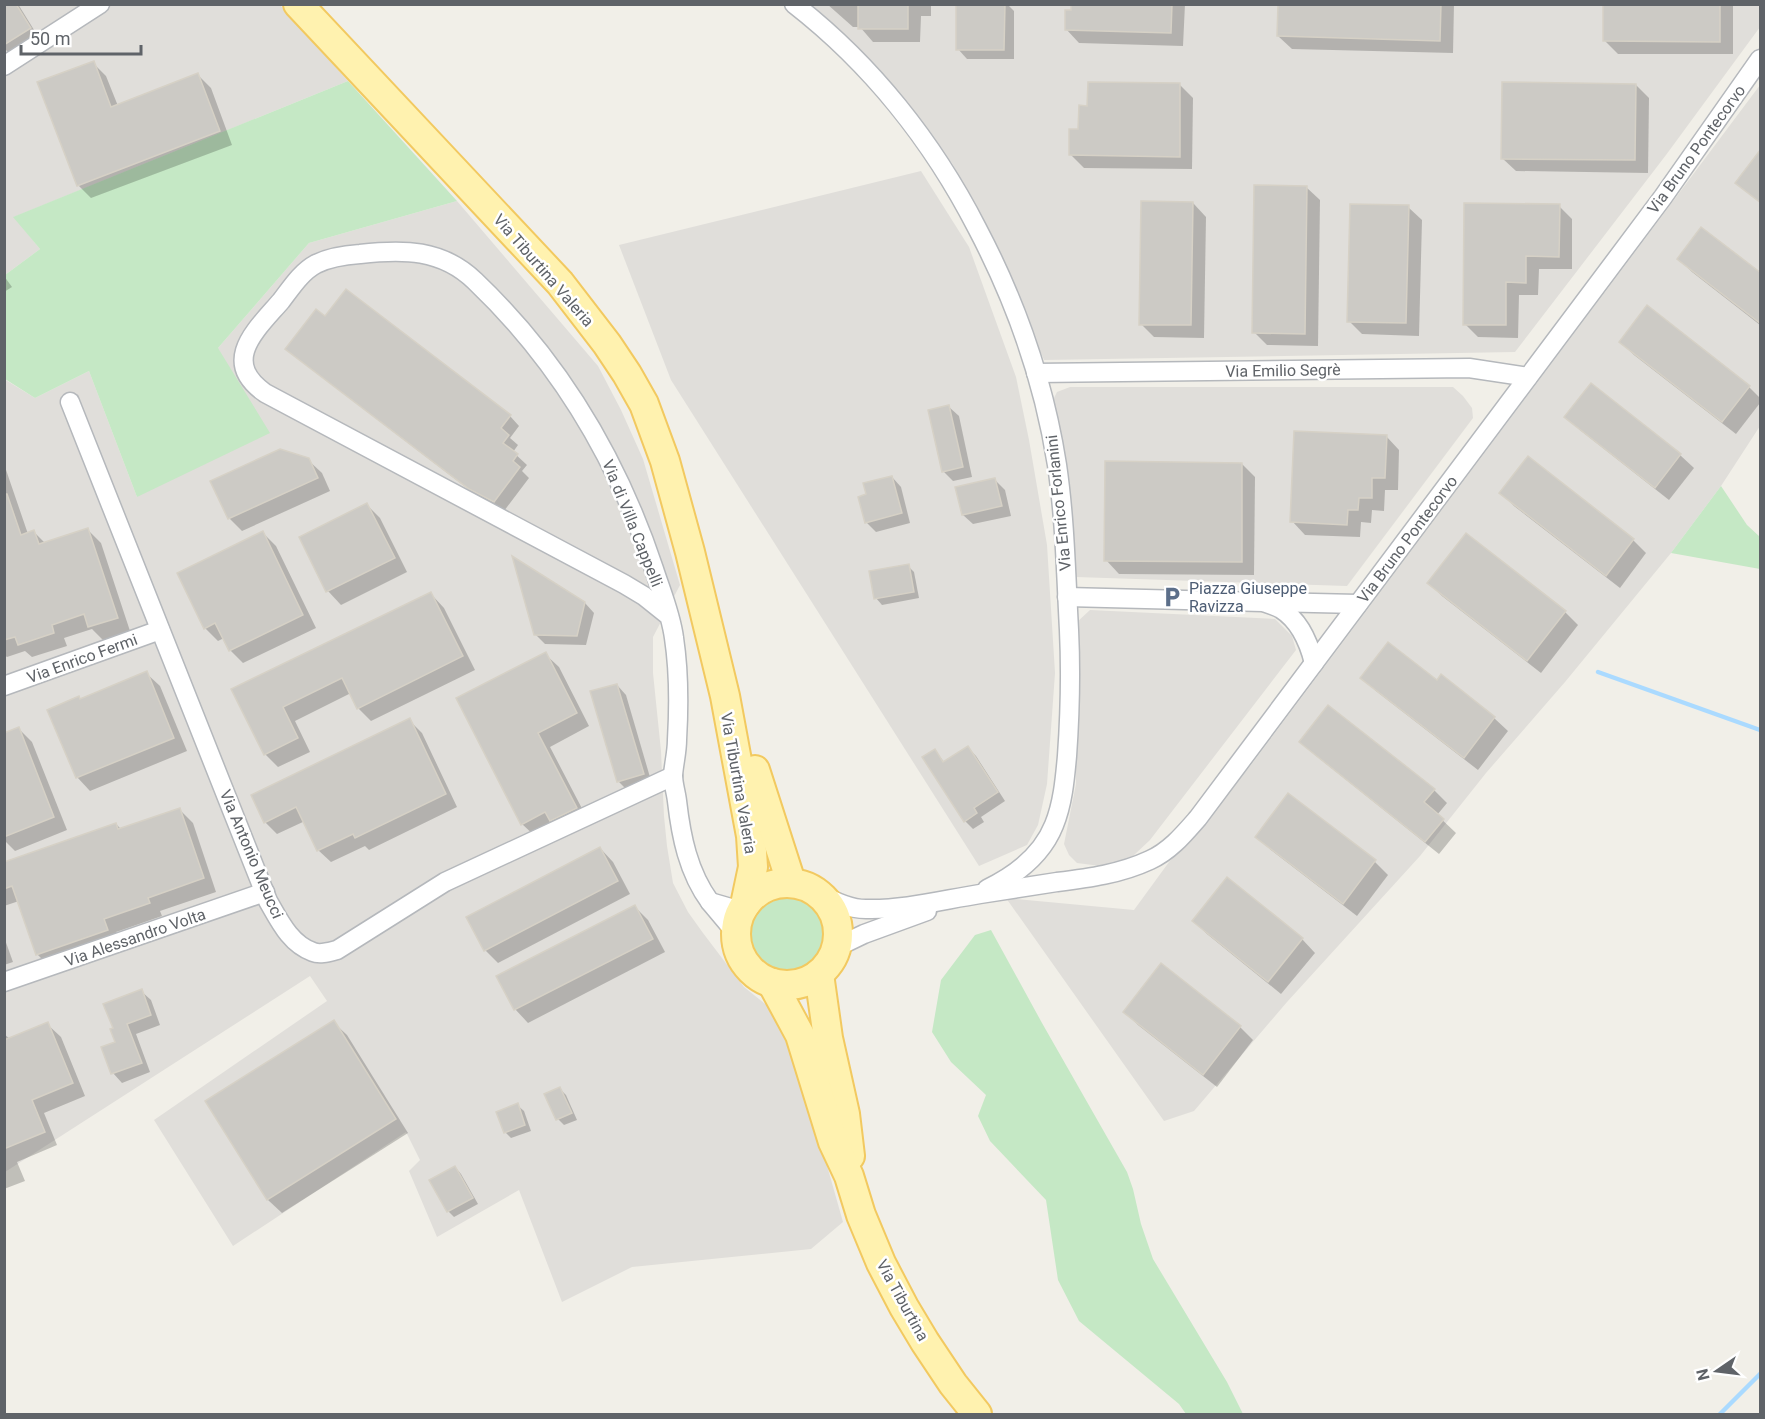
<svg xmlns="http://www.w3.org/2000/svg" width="1765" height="1419" font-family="Roboto,sans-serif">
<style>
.industrial{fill:#e0deda}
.green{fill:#c5e8c5}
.shadow{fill:#0003}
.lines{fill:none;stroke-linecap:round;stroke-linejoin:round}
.stream{stroke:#aadaff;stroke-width:4.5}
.building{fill:#cccac5;stroke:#d6d1c6;stroke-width:1.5}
.street-casing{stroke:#b5b8bc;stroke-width:21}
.primary-casing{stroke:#f2c960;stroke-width:32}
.street{stroke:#fff;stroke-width:18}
.primary{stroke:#fff2af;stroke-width:28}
.labels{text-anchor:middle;stroke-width:5;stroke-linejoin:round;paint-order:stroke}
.street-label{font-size:16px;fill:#5f6368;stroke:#fff}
.service-label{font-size:16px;fill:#4e5e75;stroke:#fff;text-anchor:start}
</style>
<rect width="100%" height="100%" fill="#f1efe8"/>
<!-- industrial -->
<g class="industrial">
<path d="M1760 4V27L1666 155 1515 352 1044 360 998 251 952 163 858 49 806 5Z"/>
<path d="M5 5H280L348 81 14 217 40 249 5 275Z"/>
<path d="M1760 85V426L1721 486 1671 553 1565 682 1486 773 1420 856 1287 1002 1194 1111 1164 1121 1006 898 1134 910 1169 862 1251 765Z"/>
<path d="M921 171 969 247 1016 377 1029 440 1047 545 1055 673 1047 784 1038 825 1027 845 979 866 671 380 619 245Z"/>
<path d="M457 201 598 366 621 410 643 459 680 585 653 637V673L661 751 664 816 667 846 673 883 688 912 703 933 744 987 774 1011 807 1095 843 1222 811 1249 632 1267 562 1302 519 1190 437 1237 409 1171 420 1160 406 1132 233 1246 154 1120 327 1001 310 976 5 1172 4 379 35 398 89 371 137 497 218 348 309 243Z"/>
<path d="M1070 387H1453L1463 396 1472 408 1473 418 1347 586 1076 577 1051 404 1057 392Z"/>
<path d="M1090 610 1275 619 1292 636 1296 650 1150 840 1133 856 1108 867 1077 863 1069 855 1064 844 1076 784V623Z"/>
</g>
<!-- green -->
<g class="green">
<path d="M348 81 457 201 309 243 218 348 270 433 137 497 89 371 35 398 5 379V275L40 249 13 217Z"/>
<path d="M1721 486 1747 525 1760 537V569L1671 553Z"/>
<circle cx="787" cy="934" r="38"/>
<path d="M991 930 1042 1023 1127 1172 1133 1189 1141 1224 1153 1259 1227 1382 1243 1414H1186L1179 1404 1079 1321 1058 1280 1046 1200 990 1141 978 1116 986 1095 951 1062 932 1032 941 980 975 935Z"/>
</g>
<!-- shadow -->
<g class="shadow">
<path d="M4 4H18L39 38 12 56 4 48Z"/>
<path d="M827 4H931V16H921L920 42H873L860 27H853Z"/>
<path d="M958 4H1007L1014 11V59H967L958 49Z"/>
<path d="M1073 4H1185L1183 46 1079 43 1066 29 1072 12Z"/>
<path d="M1279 4H1454L1453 53 1292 49 1278 36Z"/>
<path d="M1605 4H1733V54H1618L1605 41Z"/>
<path d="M93 63 106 76 118 106 198 75 211 88 232 145 91 198 78 185Z"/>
<path d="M1180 85 1193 98 1192 169 1084 168 1071 155 1089 107Z"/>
<path d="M1636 85 1649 98 1648 173 1516 171 1502 158Z"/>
<path d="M1306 187 1320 200 1318 346 1267 345 1254 332Z"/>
<path d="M1193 203 1206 217 1204 338 1154 337 1141 324Z"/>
<path d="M1559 206 1572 219V269H1539L1538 295H1519L1518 338 1478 337 1465 324Z"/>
<path d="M1408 207 1422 220 1419 336 1362 334 1349 321Z"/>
<path d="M1679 259 1760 275V325L1692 272Z"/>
<path d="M4 276 12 287 4 292Z"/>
<path d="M1647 307 1749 387 1760 398V403L1736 434 1634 355 1621 342Z"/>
<path d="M325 318 510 416 519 426 510 438 518 445 513 452 527 465 522 471 529 478 504 511 480 498 297 358 287 349Z"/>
<path d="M1591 385 1680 455 1694 468 1669 500 1580 430 1566 416Z"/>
<path d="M949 407 959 416 972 477 953 481 943 471Z"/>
<path d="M1386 436 1399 450 1398 490H1385L1384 511 1372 510 1371 523 1361 522 1360 537 1305 535 1292 521Z"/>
<path d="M1528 458 1633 540 1646 553 1620 588 1514 506 1501 492Z"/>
<path d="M308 460 322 473 330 491 242 531 229 518Z"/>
<path d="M4 464 28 534 34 532 46 544 88 530 101 543 130 631 103 640 92 629 64 638 67 646 32 657 25 651 7 657 4 655Z"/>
<path d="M1242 464 1255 477 1254 575 1119 574 1106 560Z"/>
<path d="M892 477 901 487 910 523 876 532 866 522Z"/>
<path d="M995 480 1005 490 1011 516 973 524 963 515Z"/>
<path d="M367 505 380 518 407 572 341 605 328 591 301 538Z"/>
<path d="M263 533 276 546 316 628 243 663 230 650 224 638 218 641 205 628Z"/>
<path d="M908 566 914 572 919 598 882 605 876 598Z"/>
<path d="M1429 583 1565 612 1578 625 1541 673 1442 596Z"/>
<path d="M431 594 444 608 475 670 371 721 358 708 351 693 295 721 310 752 278 767 265 754 233 690Z"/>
<path d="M585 603 594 613 586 645 545 644 535 634Z"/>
<path d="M545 654 559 667 589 726 550 747 589 822 536 837 522 824Z"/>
<path d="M146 673 160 686 187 751 90 791 77 777 81 700Z"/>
<path d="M1362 677 1437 682 1441 677 1494 718 1508 731 1478 770 1376 691Z"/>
<path d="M617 685 626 695 652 784 628 791 618 781Z"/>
<path d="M409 720 422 733 457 807 369 850 365 846 331 862 318 850 305 821 277 834 265 822Z"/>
<path d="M19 729 32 742 67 830 15 851 4 840V735Z"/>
<path d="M1301 742 1434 790 1447 803 1437 815 1456 833 1439 854 1314 754Z"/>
<path d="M968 748 976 756 1005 801 981 817 984 822 973 829 965 821 935 751 945 763Z"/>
<path d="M1289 796 1375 862 1388 875 1357 916 1271 850 1257 837Z"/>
<path d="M179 809 193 823 216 892 160 911 162 916 116 932 120 943 50 967 37 954 19 901 4 906V863L116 824 121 829Z"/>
<path d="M600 848 613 862 630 894 498 963 485 950Z"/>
<path d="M1228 879 1302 939 1315 953 1281 994 1207 934 1194 921Z"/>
<path d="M635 907 648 920 665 952 528 1023 515 1009Z"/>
<path d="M4 937 13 962 4 965Z"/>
<path d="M1161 965 1240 1027 1253 1040 1217 1087 1138 1025 1125 1011Z"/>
<path d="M141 991 151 1000 160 1025 136 1034 150 1072 122 1083 113 1073 103 1048 117 1042Z"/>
<path d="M333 1022 347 1035 408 1133 282 1213 268 1200 207 1102Z"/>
<path d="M47 1024 61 1037 85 1096 44 1113 57 1145 17 1162 25 1181 4 1189V1034L10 1039Z"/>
<path d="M560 1089 566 1095 577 1120 564 1125 558 1119Z"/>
<path d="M517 1105 524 1111 531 1131 511 1138 505 1132Z"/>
<path d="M455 1167 461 1174 478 1204 454 1217 448 1211Z"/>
</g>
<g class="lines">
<!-- stream -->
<g class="stream">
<path d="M1598 672 1760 730"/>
<path d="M1720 1414 1760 1374"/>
</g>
</g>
<!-- building -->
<g class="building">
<path d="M4 4H16L31 28 4 45Z"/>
<rect x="858" y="4" width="50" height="25"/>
<path d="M956 4H1005L1004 50H956Z"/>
<path d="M1071 4H1172L1171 33 1065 30V10H1071Z"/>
<path d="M1278 4H1441L1440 41 1277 36Z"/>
<path d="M1603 4H1720V42L1603 41Z"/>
<path d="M94 61 111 107 198 73 220 131 77 186 37 82Z"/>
<path d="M1088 82 1180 83V157L1069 155V129H1078L1079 105 1087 106Z"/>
<path d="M1502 82 1636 84 1635 160 1501 159Z"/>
<path d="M1761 149V203L1735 183Z"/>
<path d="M1254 185 1307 186 1305 334 1252 333Z"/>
<path d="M1141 201 1193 202 1191 325H1139Z"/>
<path d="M1464 203 1560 204 1559 257 1526 256V283L1506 282V325H1463Z"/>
<path d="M1350 204 1409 205 1406 323 1347 322Z"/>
<path d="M1701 227 1761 273V324L1677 259Z"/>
<path d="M346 289 511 415 501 428 509 435 503 443 518 454 513 461 520 467 494 502 469 489 285 349 316 309 325 316Z"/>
<path d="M1647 305 1750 386 1722 422 1619 342Z"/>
<path d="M1591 383 1681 454 1655 488 1564 417Z"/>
<path d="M949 405 963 467 942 472 928 410Z"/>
<path d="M1294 431 1387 435 1385 478H1372V498H1359L1358 510H1348L1347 525 1290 522Z"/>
<path d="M280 449 309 458 318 478 228 519 210 481Z"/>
<path d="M1528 456 1634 539 1606 576 1499 493Z"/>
<path d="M1105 461 1242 463V562L1104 561Z"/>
<path d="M892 476 902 513 865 523 858 497 866 494 863 483Z"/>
<path d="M995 478 1002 506 962 515 955 487Z"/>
<path d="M4 494H7L21 535 34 530 39 544 88 528 118 618 88 627 84 614 52 625 54 633 18 645 15 637 4 640Z"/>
<path d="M367 503 395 558 326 592 299 537Z"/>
<path d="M263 531 303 615 229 651 215 623 204 629 177 573Z"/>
<path d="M1466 533 1566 611 1527 661 1427 583Z"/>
<path d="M512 556 585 602 577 636 534 635Z"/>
<path d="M909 564 914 592 874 599 869 571Z"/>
<path d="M431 592 463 656 357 709 342 678 283 707 298 738 264 755 231 689Z"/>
<path d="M1388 642 1437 680 1441 674 1495 717 1464 758 1360 678Z"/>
<path d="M546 652 577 713 538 733 577 808 550 821 545 812 521 825 456 698Z"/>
<path d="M147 671 174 738 76 778 47 710 79 696 80 699Z"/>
<path d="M617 684 644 774 617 782 590 691Z"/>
<path d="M1328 705 1435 789 1424 802 1444 819 1425 842 1299 742Z"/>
<path d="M410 718 446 794 355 838 353 834 317 851 296 807 264 823 251 795Z"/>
<path d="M19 727 54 817 4 837V733Z"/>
<path d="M968 746 998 792 974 808 977 813 964 822 922 757 935 749 943 762Z"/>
<path d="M1288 793 1376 860 1343 904 1255 837Z"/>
<path d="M180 808 204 878 148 898 150 903 104 919 108 930 36 955 12 886 4 889V862L116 823 118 829Z"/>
<path d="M600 847 618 881 484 951 466 917Z"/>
<path d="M1227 877 1303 938 1268 982 1192 921Z"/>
<path d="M635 905 653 939 514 1010 496 976Z"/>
<path d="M1161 963 1241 1026 1203 1075 1123 1012Z"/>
<path d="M142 989 151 1015 127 1024 142 1063 111 1074 101 1047 115 1042 110 1029 113 1028 103 1004Z"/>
<path d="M334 1020 396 1119 267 1200 205 1101Z"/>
<path d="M48 1022 73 1083 32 1100 45 1132 4 1149V1040Z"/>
<path d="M560 1087 572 1113 556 1120 544 1094Z"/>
<path d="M518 1103 525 1125 504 1133 496 1112Z"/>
<path d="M455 1166 473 1198 447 1212 429 1180Z"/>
</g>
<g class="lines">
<defs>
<g id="street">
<path d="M794 4C871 64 933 142 977 228 1016 302 1044 382 1057 465 1065 519 1066 575 1069 630 1071 672 1070 714 1067 756 1065 778 1063 803 1054 825 1042 855 1016 875 987 889"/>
<path d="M4 66 100 4"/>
<path d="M1036 373 1469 368 1528 377"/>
<path d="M70 402 268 901C279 920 290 944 313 952 320 955 329 952 337 950L445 882 673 776"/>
<path d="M1067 597 1263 602C1269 604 1276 606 1281 609 1300 621 1309 643 1314 663"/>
<path d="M1268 602 1358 604"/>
<path d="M669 616 644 596 624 584 265 393C220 361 256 330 281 301 291 288 301 272 316 264 330 257 345 255 360 254 403 249 442 249 475 281 560 362 617 458 654 569 661 591 671 614 674 638 679 671 679 706 677 740 677 752 674 763 673 775 673 784 676 792 677 801 681 836 688 872 710 902"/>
<path d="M4 686 160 630"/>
<path d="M819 893C833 901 849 909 866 909 905 910 942 900 980 894 1005 890 1031 886 1057 882 1089 878 1120 874 1150 860 1170 851 1184 834 1198 818L1663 197 1760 59"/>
<path d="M736 933 710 902 741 911"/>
<path d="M837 947 864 934 927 911"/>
<path d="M4 982 265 892"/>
</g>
<g id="primary">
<path d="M298 4 560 283 607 344 627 374 644 404 665 461 690 552 725 696 751 836 753 867 745 905"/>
<path d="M755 770 791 882"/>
<circle cx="787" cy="934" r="51"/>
<path d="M819 974 828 1038 845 1114 850 1156"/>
<path d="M772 983 800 1035 833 1142 849 1176 861 1215 881 1263 904 1307 925 1342 953 1384 977 1414"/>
</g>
</defs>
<!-- street casing -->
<use href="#street" class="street-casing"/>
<!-- primary casing -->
<use href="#primary" class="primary-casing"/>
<!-- street -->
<use href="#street" class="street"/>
<!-- primary -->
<use href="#primary" class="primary"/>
</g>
<!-- icons -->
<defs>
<symbol id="parking-bare" viewBox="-9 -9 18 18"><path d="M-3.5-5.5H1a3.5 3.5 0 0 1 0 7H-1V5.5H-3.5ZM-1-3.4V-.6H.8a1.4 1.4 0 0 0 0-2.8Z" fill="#5c6f8a" stroke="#fff" stroke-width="2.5" paint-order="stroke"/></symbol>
</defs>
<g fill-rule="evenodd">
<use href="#parking-bare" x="1157" y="582" width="30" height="30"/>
</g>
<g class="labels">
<!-- street labels -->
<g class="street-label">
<text transform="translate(1696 149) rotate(-54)" y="6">Via Bruno Pontecorvo</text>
<text transform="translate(544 270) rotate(49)" y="6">Via Tiburtina Valeria</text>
<text transform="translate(1283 370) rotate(-1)" y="6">Via Emilio Segrè</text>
<text transform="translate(1058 503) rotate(-96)" y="6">Via Enrico Forlanini</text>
<text transform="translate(633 523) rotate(68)" y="6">Via di Villa Cappelli</text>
<text transform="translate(1407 539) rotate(-53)" y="6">Via Bruno Pontecorvo</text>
<text transform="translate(82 658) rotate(-20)" y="6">Via Enrico Fermi</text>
<text transform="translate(739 783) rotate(80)" y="6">Via Tiburtina Valeria</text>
<text transform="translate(252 854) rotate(67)" y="6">Via Antonio Meucci</text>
<text transform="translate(135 937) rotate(-19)" y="6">Via Alessandro Volta</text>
<text transform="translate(903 1300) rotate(61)" y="6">Via Tiburtina</text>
</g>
<!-- service labels -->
<g class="service-label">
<text x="1189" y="594">Piazza Giuseppe<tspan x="1189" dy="18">Ravizza</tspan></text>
</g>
</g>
<!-- border -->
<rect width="1765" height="1419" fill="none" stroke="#5f6368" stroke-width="12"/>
<!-- north arrow -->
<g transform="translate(1717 1371) rotate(256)" stroke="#ffffff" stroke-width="4.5" paint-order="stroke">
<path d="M0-4.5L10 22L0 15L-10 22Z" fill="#5f6368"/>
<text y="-9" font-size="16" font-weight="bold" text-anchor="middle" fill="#5f6368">N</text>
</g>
<!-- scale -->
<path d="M21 45v9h120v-9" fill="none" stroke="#5f6368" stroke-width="3"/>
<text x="30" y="45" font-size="18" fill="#5f6368" stroke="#ffffff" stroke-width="4.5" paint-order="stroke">50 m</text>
</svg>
